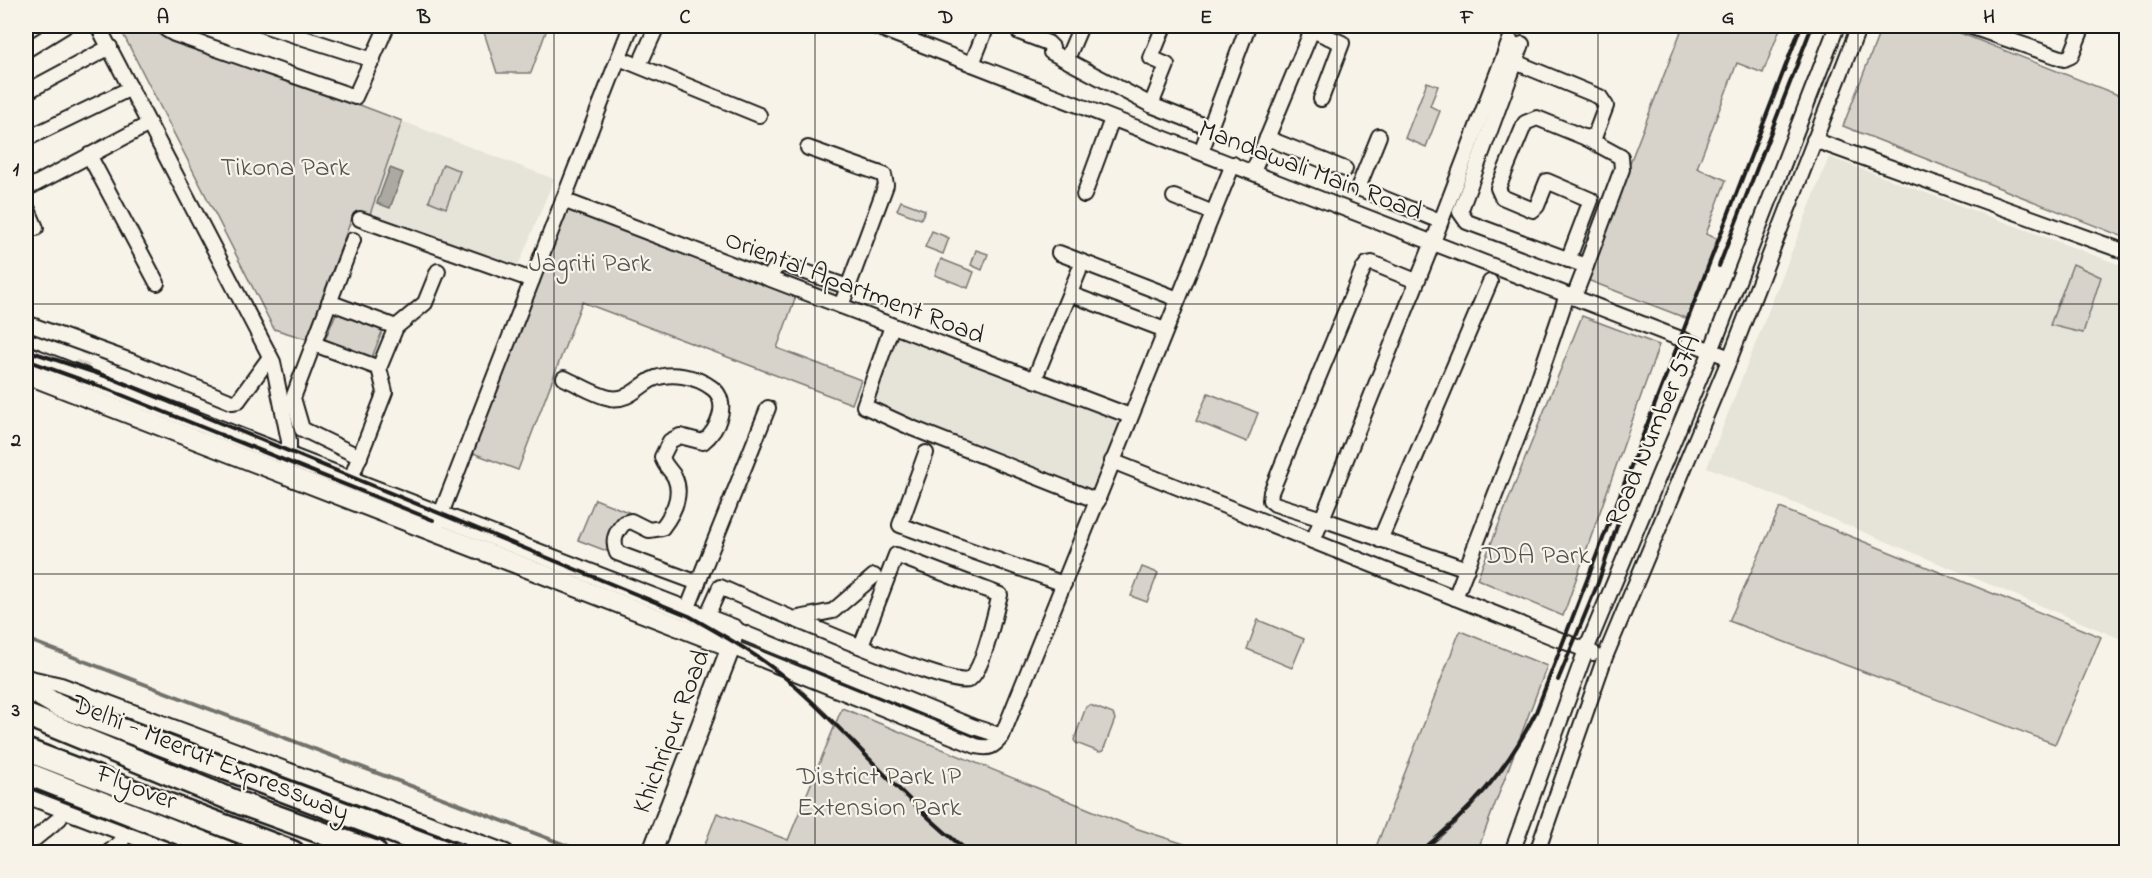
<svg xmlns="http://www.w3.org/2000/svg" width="2152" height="878" font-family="'Indie Flower',sans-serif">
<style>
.built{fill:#e6e3d9}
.green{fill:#d7d3cb;stroke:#7a7874;stroke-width:1.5}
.water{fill:#aca9a2;stroke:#72716c;stroke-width:1.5}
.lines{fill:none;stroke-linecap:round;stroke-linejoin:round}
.stream{stroke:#72716c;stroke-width:4}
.minor-tunnel{stroke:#d6d3c9;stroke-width:14;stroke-dasharray:14 7;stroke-linecap:butt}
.minor-casing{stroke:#1c1c1c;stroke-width:18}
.major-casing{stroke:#1c1c1c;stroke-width:22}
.highway-casing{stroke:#1c1c1c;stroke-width:26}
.minor{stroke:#f7f3e8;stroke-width:14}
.major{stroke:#f7f3e8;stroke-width:18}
.highway{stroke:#f7f3e8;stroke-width:21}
.rail{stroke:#1c1c1c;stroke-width:4}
.grid{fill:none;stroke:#1c1c1c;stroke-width:1.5;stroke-opacity:0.55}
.labels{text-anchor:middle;stroke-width:4.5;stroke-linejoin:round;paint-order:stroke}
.park-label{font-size:27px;fill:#545351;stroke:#f7f3e8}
.street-label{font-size:27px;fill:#1c1c1c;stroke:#f7f3e8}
.neatline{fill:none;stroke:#1c1c1c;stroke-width:2}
.grid-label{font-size:20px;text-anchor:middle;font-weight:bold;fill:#1c1c1c}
</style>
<rect width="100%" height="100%" fill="#f7f3e8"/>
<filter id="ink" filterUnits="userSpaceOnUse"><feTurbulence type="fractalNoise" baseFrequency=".0167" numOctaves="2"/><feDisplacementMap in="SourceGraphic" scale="12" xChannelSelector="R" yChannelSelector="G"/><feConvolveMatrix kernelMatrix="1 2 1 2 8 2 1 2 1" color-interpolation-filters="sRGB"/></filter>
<g filter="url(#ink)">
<!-- built -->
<g class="built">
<path d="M402 121 554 179 516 271 371 213Z"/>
<path d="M1829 157 2126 267V641L1707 467Z"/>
<path d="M890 331 1120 420 1087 504 858 414 860 401Z"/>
</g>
<!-- green -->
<g class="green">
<path d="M119 26H152L402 121 368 220 353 215 307 339 274 329Z"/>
<path d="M482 26H548L531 73H497Z"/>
<path d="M1683 26H1781L1763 73 1737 63 1697 168 1726 180 1706 234 1718 239 1688 319 1585 279Z"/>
<path d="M1882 26H1942L2126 98V238L1843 126Z"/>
<path d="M1427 82 1438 86 1430 106 1440 111 1426 147 1405 138Z"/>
<path d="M443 164 460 171 446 208 429 201Z"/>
<path d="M901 201 925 210 921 219 897 210Z"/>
<path d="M566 208 796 296 777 348 861 380 852 404 582 302 518 470 473 453Z"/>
<path d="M932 231 949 238 943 254 925 247Z"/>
<path d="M976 250 988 254 982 270 971 265Z"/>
<path d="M941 259 974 272 968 288 935 275Z"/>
<path d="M2073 264 2101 277 2083 333 2050 325Z"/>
<path d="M337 311 383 329 371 360 324 342Z"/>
<path d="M1582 316 1659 345 1563 616 1477 579Z"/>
<path d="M1208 393 1258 413 1247 442 1196 421Z"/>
<path d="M595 499 633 514 617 555 578 540Z"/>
<path d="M1780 508 2101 637 2055 744 1729 621Z"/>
<path d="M1142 567 1158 573 1147 602 1131 596Z"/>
<path d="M1258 620 1304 639 1292 668 1247 649Z"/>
<path d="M1460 631 1547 666 1477 852H1374Z"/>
<path d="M1090 705 1113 714 1115 719 1103 751 1099 752 1076 743 1074 740 1086 707Z"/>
<path d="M842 708 1135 828 1209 852H702L717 813 788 840Z"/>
</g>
<!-- water -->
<path class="water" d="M390 168 403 173 390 208 377 203Z"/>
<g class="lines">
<!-- stream -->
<path class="stream" d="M26 639 584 852"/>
<!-- minor-tunnel -->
<path class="minor-tunnel" d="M78 375 90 346"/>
<defs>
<g id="minor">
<path d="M98 26 273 362 289 441V457L287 465"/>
<path d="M167 26V30L174 34 355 97 387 26"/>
<path d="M266 26 373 60"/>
<path d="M874 26 1730 358"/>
<path d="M1019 26V32L1048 43 1052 47 1051 52 1151 105 1210 128"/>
<path d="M1969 26 2064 59 2071 56 2083 26"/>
<path d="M1522 44 1460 212 1467 222 1586 266 1574 297"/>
<path d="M26 50 65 26"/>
<path d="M643 57 657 26"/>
<path d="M619 58 759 115"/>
<path d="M1067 59 1081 26"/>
<path d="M1515 62 1600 97 1606 106 1595 135 1586 138 1537 118 1525 123 1498 188 1502 197 1533 210 1537 206 1547 181 1591 200 1568 260"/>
<path d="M972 64 987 26"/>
<path d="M26 92 110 47"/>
<path d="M1151 105 1167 65 1151 58 1164 26"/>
<path d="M1379 136 1358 188 1440 221"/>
<path d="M1267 138 1345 169"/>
<path d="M1586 138 1621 157 1622 169 1586 266"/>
<path d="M26 139 131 88"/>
<path d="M1814 140 2126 252"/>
<path d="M808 148 884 175 886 185 841 306"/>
<path d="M1201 152 1248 26"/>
<path d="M89 155 157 283"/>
<path d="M1253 172 1312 30 1342 43 1321 99"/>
<path d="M26 189 149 124"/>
<path d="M1084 195 1112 119"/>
<path d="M1174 197 1213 213"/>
<path d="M563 200 1130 416"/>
<path d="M26 205 36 228"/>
<path d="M360 219 532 280"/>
<path d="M353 240 293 398 302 429 360 457"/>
<path d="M1059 253 1178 299"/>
<path d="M769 279C774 270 775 264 786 265L848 287"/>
<path d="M1416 281 1372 263 1367 264 1363 269 1271 492 1270 500 1275 504 1322 519 1433 242 1510 40"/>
<path d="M1070 294 1165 330"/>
<path d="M329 302 396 327"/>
<path d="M26 323 131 361 232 402 238 401 270 357"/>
<path d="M892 326 864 406 912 428 1098 501"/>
<path d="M314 344 379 368"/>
<path d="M564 378C578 384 595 395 610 398 628 401 637 388 651 380 670 371 696 376 712 388 721 394 723 406 720 416 717 427 712 435 703 442L680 436 670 441 662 457C665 468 671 469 675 478 683 496 672 515 662 528L649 530 631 521 624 523C615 533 612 541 617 553L698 583"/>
<path d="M1034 380 1079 271"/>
<path d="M926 453 900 525 1064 584"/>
<path d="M1112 461 1593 653"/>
<path d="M350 481 385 392 379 368 396 327 425 303 438 271"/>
<path d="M437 524 631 26"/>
<path d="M1380 540 1490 282"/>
<path d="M1313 541 1322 519 1467 569"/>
<path d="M1455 598 1527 413 1567 295"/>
<path d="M687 610 768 408"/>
<path d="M706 618 720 587C749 600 951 689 968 680 984 672 994 614 1000 595L896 555 861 646"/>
<path d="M793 619 833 611 874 576"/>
<path d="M734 629 974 727 1002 736"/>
<path d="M731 647 976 746C989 749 994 747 1002 736L1233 164"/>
<path d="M26 677 61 685 506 852"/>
<path d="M26 796 173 852"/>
<path d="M26 846 60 818"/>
<path d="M109 852 122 841"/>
<path d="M1512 852 1586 650 1711 351 1837 26"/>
<path d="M1537 852 1605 657 1730 358 1859 26"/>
</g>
<g id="major">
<path d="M26 355 734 629 731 647 652 852"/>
<path d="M26 374 731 647"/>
</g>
<g id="highway">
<path d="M26 687 57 705 446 852"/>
<path d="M26 715 242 804 375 852"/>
<path d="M26 750 293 852"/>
<path d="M26 773 227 852"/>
</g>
</defs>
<!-- minor casing -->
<use href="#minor" class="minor-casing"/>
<!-- major casing -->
<use href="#major" class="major-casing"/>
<!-- highway casing -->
<use href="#highway" class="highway-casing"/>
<!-- minor -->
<use href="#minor" class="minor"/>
<!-- major -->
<use href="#major" class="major"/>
<!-- highway -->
<use href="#highway" class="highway"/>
<!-- rail -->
<g class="rail">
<path d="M1719 266 1812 26"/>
<path d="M26 350 111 378 689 616C724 636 759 655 789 681 852 735 904 802 969 852"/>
<path d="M26 360 107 389 433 520"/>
<path d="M1558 680 1598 583 1618 523"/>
<path d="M1420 852C1471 811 1507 770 1536 712L1801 26"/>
</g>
</g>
</g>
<!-- grid -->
<path class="grid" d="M294 26V852M554 26V852M815 26V852M1076 26V852M1337 26V852M1598 26V852M1858 26V852M26 304H2126M26 574H2126"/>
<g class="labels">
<!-- park labels -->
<g class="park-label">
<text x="285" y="175">Tikona Park</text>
<text x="590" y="271">Jagriti Park</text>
<text x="1536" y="563">DDA Park</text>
<text x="879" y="784">District Park IP<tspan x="879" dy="31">Extension Park</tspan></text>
</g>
<!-- street labels -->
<g class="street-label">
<text transform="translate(1311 169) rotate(21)" y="9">Mandawali Main Road</text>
<text transform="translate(855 286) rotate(21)" y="9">Oriental Apartment Road</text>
<text transform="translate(1652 430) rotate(-67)" y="9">Road Number 57A</text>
<text transform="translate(670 731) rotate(-69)" y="9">Khichripur Road</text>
<text transform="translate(211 757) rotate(22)" y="9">Delhi - Meerut Expressway</text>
<text transform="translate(137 786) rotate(21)" y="9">Flyover</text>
</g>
</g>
<!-- margin -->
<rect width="2152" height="878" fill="none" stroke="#f7f3e8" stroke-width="66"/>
<rect x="33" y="33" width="2086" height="812" class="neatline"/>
<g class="grid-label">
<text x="163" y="23">A</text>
<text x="424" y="23">B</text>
<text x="685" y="23">C</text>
<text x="946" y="23">D</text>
<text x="1206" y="23">E</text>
<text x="1467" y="23">F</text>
<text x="1728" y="23">G</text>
<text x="1989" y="23">H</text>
<text x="16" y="175">1</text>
<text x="16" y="446">2</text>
<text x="16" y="716">3</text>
</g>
</svg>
